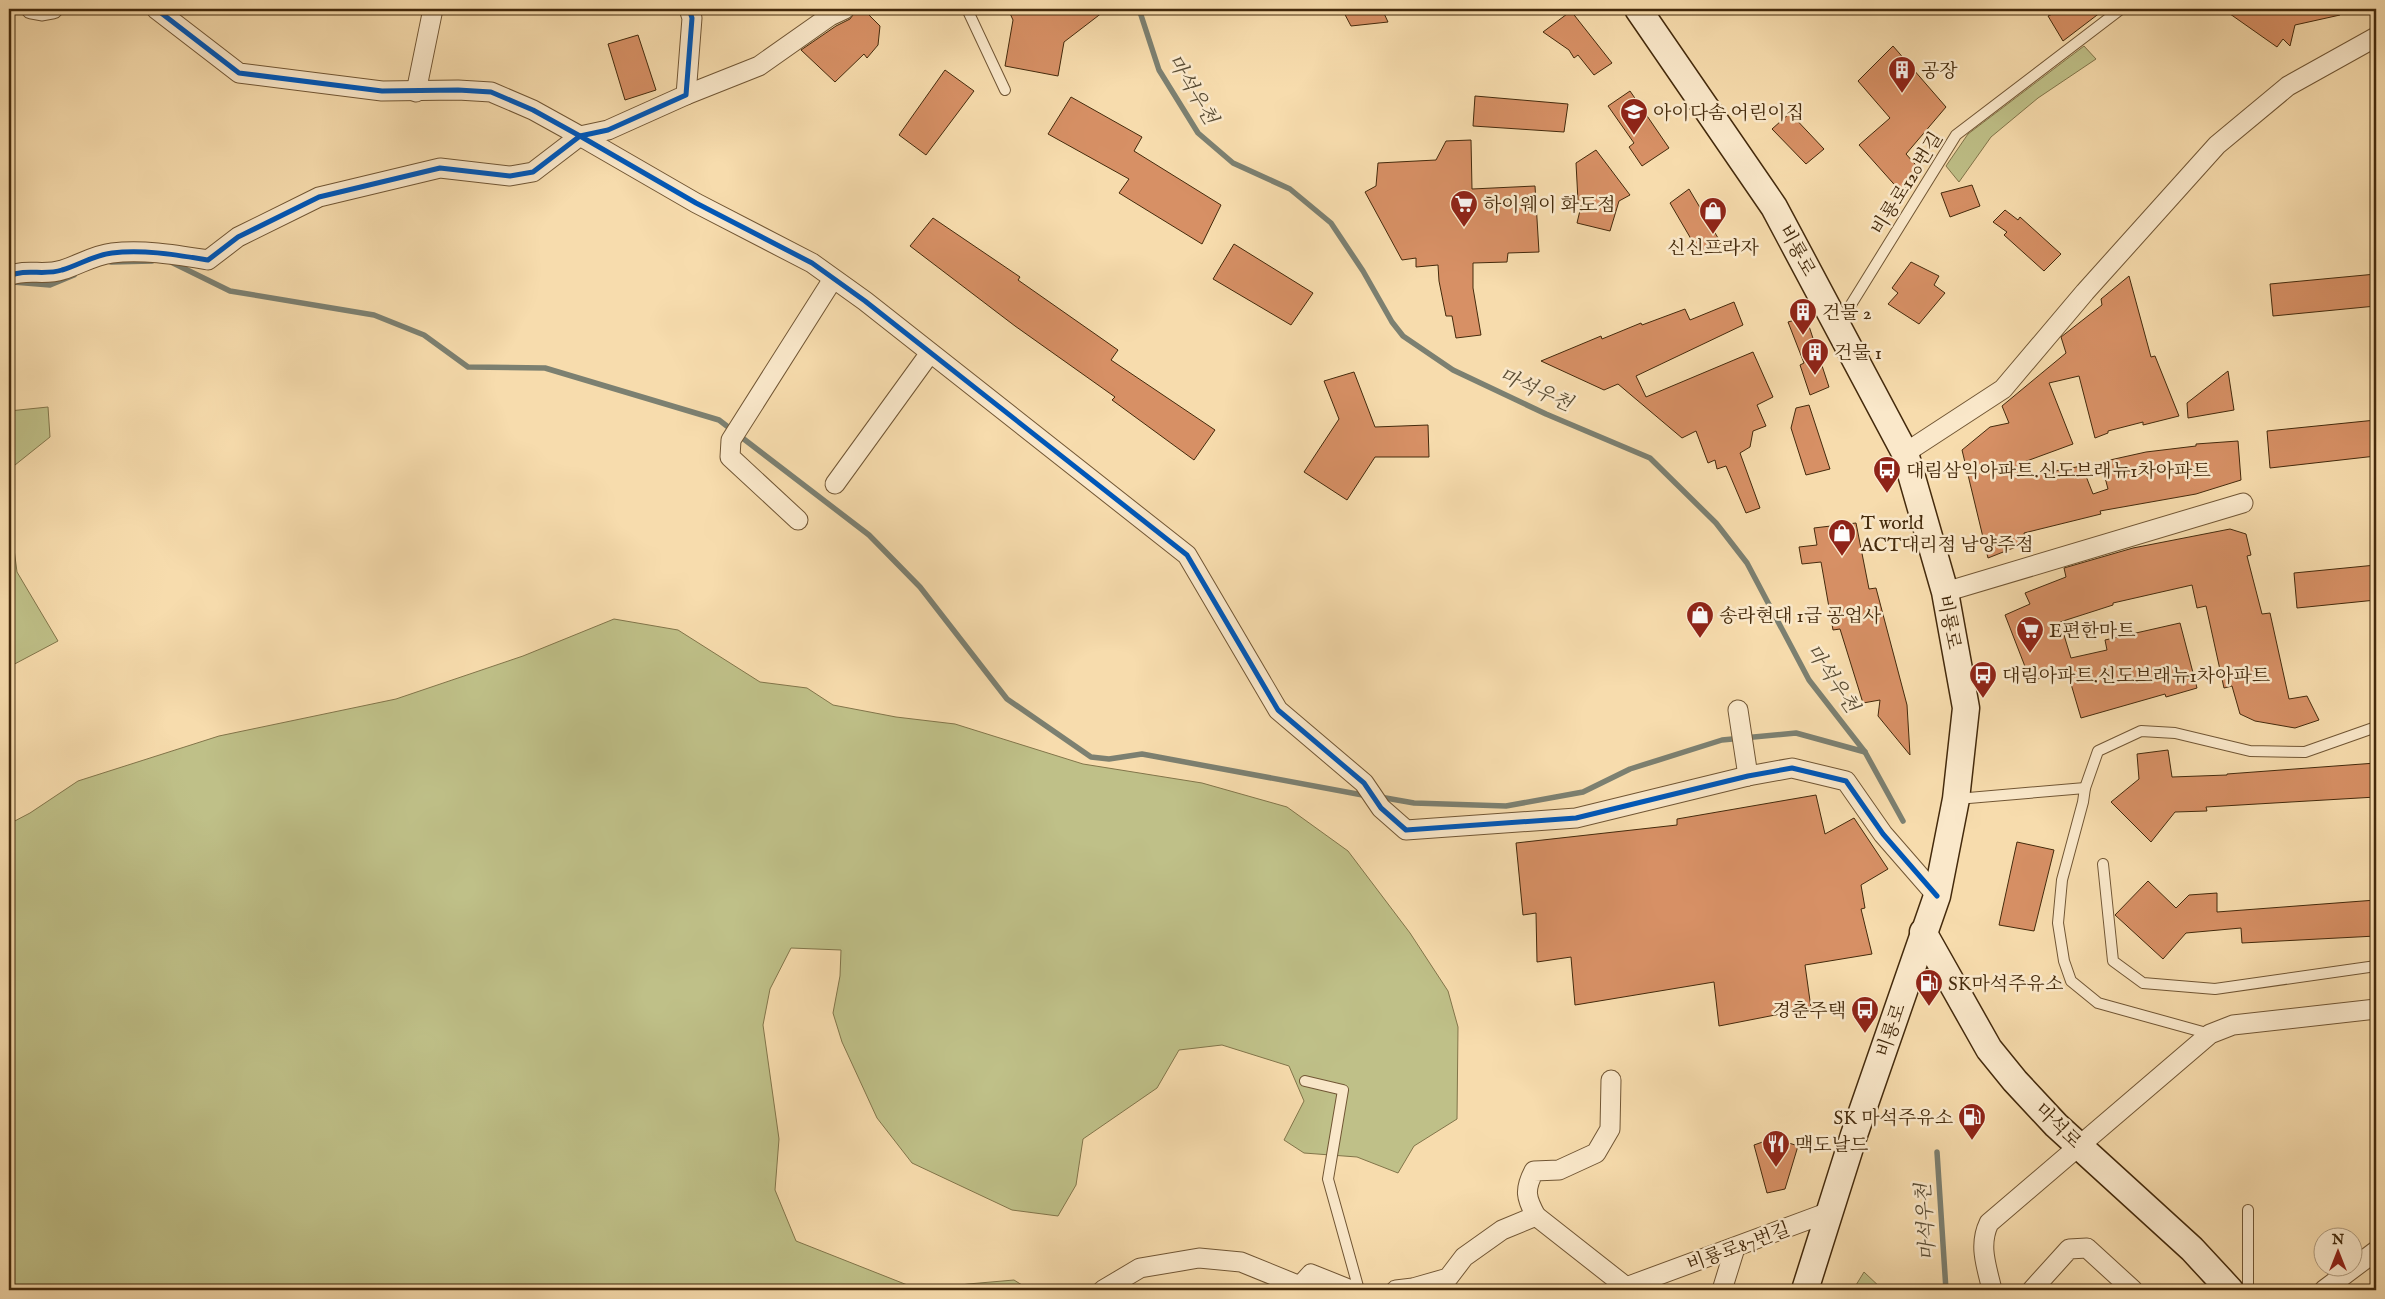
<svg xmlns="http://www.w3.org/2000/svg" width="2385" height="1299" font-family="'IM FELL English','Noto Serif KR',serif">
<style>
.green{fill:#bfc088;stroke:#82754a}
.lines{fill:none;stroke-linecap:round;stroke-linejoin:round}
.stream{stroke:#7c8071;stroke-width:5.5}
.building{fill:#d79065;stroke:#442a0c}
.lane-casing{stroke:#715634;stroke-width:12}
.street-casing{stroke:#715634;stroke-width:21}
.secondary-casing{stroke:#442a0c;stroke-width:29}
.lane{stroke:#fae8ca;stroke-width:10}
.street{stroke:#fae8ca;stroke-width:19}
.secondary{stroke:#fae8ca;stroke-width:26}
.cycleway-casing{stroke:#fae8ca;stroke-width:8}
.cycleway{stroke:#0057b8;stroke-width:5}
.labels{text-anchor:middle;stroke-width:5;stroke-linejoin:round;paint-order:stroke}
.poi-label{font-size:19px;fill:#442a0c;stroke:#fae8ca;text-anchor:start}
.street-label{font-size:19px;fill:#442a0c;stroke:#fae8ca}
.water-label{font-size:20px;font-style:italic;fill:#5b4e36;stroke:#fae8ca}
</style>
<rect width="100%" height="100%" fill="#f7dcad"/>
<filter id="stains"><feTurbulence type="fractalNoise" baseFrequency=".004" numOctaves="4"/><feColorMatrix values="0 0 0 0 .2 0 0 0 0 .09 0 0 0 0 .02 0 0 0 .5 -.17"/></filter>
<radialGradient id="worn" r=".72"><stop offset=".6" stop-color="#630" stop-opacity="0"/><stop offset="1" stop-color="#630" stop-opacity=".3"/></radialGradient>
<!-- green -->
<g class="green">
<path d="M2084 46 2096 59 2038 98 1991 137 1959 182 1946 166 1968 134Z"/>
<path d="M48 407 50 437 10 469V518L17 572 58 641 9 667V411Z"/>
<path d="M614 619 678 630 760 682 807 688 833 705 896 717 955 724 1083 764 1202 783 1287 807 1348 851 1410 933 1448 991 1458 1027 1457 1119 1414 1146 1398 1173 1357 1157 1304 1153 1284 1140 1304 1101 1289 1066 1222 1045 1179 1050 1157 1088 1083 1139 1076 1185 1058 1216 1012 1210 912 1163 877 1118 842 1042 833 1013 840 976 841 950 791 948 770 989 763 1025 779 1139 775 1190 796 1241 920 1290H9V824L30 813 78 781 219 736 396 699 523 656Z"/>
<path d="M1864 1272 1883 1290H1853Z"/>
<path d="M1014 1280 1030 1290H928L968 1284Z"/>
</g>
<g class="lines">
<!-- stream -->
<g class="stream">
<path d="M1139 9 1159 70 1198 133 1233 163 1290 189 1331 223 1363 271 1392 322 1403 336 1453 370 1546 414 1650 458 1716 523 1747 563 1809 680 1865 752 1903 821"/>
<path d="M111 262 152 261"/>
<path d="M171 262 230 291 374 315 424 335 468 367 545 368 719 420 869 535 920 587 1007 699 1091 757 1109 759 1142 754 1368 796"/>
<path d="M13 282 50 285 74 275"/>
<path d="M1380 797 1414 803 1506 806 1583 792 1630 769 1722 740 1796 733 1865 752"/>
<path d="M1937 1152 1946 1290"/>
</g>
</g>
<!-- building -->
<g class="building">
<path d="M857 9H863L880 26 878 45 867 58 864 54 835 82 801 50 836 26 850 19Z"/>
<path d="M1008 9H1107L1064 42 1058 76 1005 66 1013 20Z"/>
<path d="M1342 9H1382L1388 22 1351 26Z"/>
<path d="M2064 9H2105L2063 41 2048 16Z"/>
<path d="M2223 9H2339L2340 15 2295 25 2290 46 2283 39 2277 47Z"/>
<path d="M1571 11 1612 63 1594 75 1578 55 1574 58 1569 50 1543 32Z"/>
<path d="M638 35 656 90 625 100 608 44Z"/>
<path d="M1893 46 1946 107 1906 154 1922 172 1901 192 1859 145 1890 118 1858 81Z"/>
<path d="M945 70 974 91 926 155 899 135Z"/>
<path d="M1630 91 1669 148 1642 166 1629 147 1634 143 1608 106Z"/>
<path d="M1475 96 1568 104 1564 132 1473 126Z"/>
<path d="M1071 97 1142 137 1134 151 1221 205 1202 244 1119 193 1129 179 1048 134Z"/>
<path d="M1790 113 1824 149 1806 164 1772 129Z"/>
<path d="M1471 140 1472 189 1535 186 1539 252 1508 253 1507 262 1473 263V288L1481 335 1456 338 1452 316H1446L1439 281 1438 265 1416 267V258L1402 260 1365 192 1376 186 1378 163 1436 160 1446 141Z"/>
<path d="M1596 150 1630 195 1619 201 1610 231 1577 223 1582 202 1578 201 1576 163Z"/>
<path d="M1972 185 1980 206 1950 217 1941 193Z"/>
<path d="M1689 189 1721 243 1701 256 1670 203Z"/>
<path d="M2005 210 2018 220 2020 217 2061 254 2044 271 2004 235 2007 232 1993 222Z"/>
<path d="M933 218 1020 277 1018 280 1118 350 1111 360 1215 430 1194 460 1112 400 1115 397 1015 326 910 246Z"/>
<path d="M1234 244 1313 293 1291 325 1213 279Z"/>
<path d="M1911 262 1939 276 1934 285 1945 293 1919 324 1888 304 1898 293 1892 288Z"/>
<path d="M2376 274V306L2273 316 2270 284Z"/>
<path d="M2129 276 2151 357 2155 356 2179 416 2143 425V422L2108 431V433L2095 438 2079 376 2049 383 2073 444 2024 462 2028 476 2082 466 2093 494 2108 489 2101 462 2146 452 2196 446V444L2238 441 2241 480 2196 494 2100 511 2101 514 2024 533 2026 543 1988 558 1962 450 1990 427 2009 423 2002 406 2066 353 2061 337 2102 305 2101 299Z"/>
<path d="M1734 302 1743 325 1636 376 1646 397 1753 352 1773 397 1757 405 1766 426 1753 431 1750 447 1740 453 1760 508 1746 513 1726 466 1717 469 1715 460 1708 463 1696 431 1682 438 1618 384 1604 390 1541 361 1601 336 1602 339 1641 323 1642 325 1685 309 1690 320Z"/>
<path d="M1806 317 1829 387 1810 395 1800 365 1804 363 1788 322Z"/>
<path d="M2228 371 2234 410 2188 418 2187 403Z"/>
<path d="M1354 372 1375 427 1428 425 1429 457H1375L1347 500 1304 472 1339 419 1324 381Z"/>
<path d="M1809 405 1830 469 1806 475 1791 428 1796 408Z"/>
<path d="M2376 420V456L2270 468 2267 431Z"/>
<path d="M1856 523 1869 589 1876 588 1907 705 1910 755 1878 716 1880 700 1863 703 1840 629 1833 630 1821 562 1802 564 1799 547 1817 545 1814 528Z"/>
<path d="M2230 529 2246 534 2251 555 2247 556 2262 614 2270 613 2289 699 2307 696 2319 720 2295 728 2255 721 2240 714 2232 686 2224 688 2206 606 2197 608 2192 585 2113 603V605L2060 622 2071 658 2107 650 2105 640 2180 623 2197 688 2166 697 2165 694 2081 718 2066 667 2031 682 2005 615 2030 604 2025 593 2066 577 2064 568 2133 548Z"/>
<path d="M2376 565V600L2297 608 2294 573Z"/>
<path d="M2168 750 2172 777 2227 775V774L2376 763V797L2206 807 2207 811 2175 812 2151 842 2111 802 2139 779 2137 754Z"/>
<path d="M1816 795 1825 834 1854 818 1888 869 1861 885 1865 908 1861 909 1872 954 1805 965 1811 1008 1719 1026 1714 982 1575 1005 1571 957 1537 962 1536 913 1523 915 1516 843 1677 825V819Z"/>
<path d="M2017 842 2054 850 2034 931 1999 925Z"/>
<path d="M2148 881 2176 908 2189 895 2217 893V912L2376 900V936L2242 943 2241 928 2186 933 2163 959 2115 915Z"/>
<path d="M1774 1138 1798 1146 1785 1189 1767 1193 1754 1145Z"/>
</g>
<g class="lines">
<defs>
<g id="lane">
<path d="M967 9 1005 90"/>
<path d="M1839 324 1956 135 2121 9"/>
<path d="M1957 799 2085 788"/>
<path d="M2103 864 2113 961 2143 983 2215 989 2376 966"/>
<path d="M2210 1034 2098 1003 2071 981 2064 961 2058 923 2062 880 2083 802 2085 788 2098 751 2141 731 2175 733 2250 751 2305 752 2376 727"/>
<path d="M1305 1081 1343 1090 1328 1179 1359 1290"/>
<path d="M2248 1210V1290"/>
</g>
<g id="street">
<path d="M31 9 42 11 53 9"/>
<path d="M689 9 692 18 686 95 608 130 580 136 696 203 812 263 865 301 1187 555 1278 710 1364 783 1381 808 1406 830 1576 818 1748 776 1792 768 1846 781 1883 834 1937 896"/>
<path d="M416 92 433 9"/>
<path d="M686 95 759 66 830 16 845 9"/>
<path d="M9 276C26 268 44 276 62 270 79 265 94 255 112 253 143 249 177 255 208 260L238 237 319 197 440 168 510 176 533 172 580 136 533 110 491 92 458 90 382 91 239 73 156 9"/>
<path d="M1905 453 2003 389 2085 292 2217 145 2288 86 2376 37"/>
<path d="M835 484 930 353"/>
<path d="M798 520 730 457 731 440 833 279"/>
<path d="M1945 592 2243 503"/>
<path d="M1738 710 1748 776"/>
<path d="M1536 1216C1526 1198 1524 1190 1534 1171L1559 1170 1596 1153 1610 1129 1611 1080"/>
<path d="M1300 1286 1311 1274 1351 1290"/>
<path d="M1103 1290 1140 1268 1199 1258 1241 1262 1300 1286 1305 1290"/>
<path d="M1396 1290 1413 1288 1448 1278 1464 1257 1502 1230 1536 1216 1625 1286"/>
<path d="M1618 1290 1829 1212"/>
<path d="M1722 1290 1735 1248"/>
<path d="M1992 1290C1987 1267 1978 1246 1989 1223L2210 1034 2233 1025 2376 1009"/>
<path d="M2032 1290 2069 1249 2087 1248 2133 1290"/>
<path d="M2324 1290 2376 1251"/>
</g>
<g id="secondary">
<path d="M1638 9 1774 207 1905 453 1945 592 1966 708 1956 799 1937 896 1854 1135 1805 1290"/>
<path d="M1923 932 1989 1049 2015 1081 2056 1125 2192 1249 2230 1290"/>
</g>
</defs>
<!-- lane casing -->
<use href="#lane" class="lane-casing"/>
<!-- street casing -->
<use href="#street" class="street-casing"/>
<!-- secondary casing -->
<use href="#secondary" class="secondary-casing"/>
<!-- lane -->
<use href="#lane" class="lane"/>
<!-- street -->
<use href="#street" class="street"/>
<!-- secondary -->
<use href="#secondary" class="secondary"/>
<defs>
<g id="cycleway">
<path d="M689 9 692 18 686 95 608 130 580 136 696 203 812 263 865 301 1187 555 1278 710 1364 783 1381 808 1406 830 1576 818 1748 776 1792 768 1846 781 1883 834 1937 896"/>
<path d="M9 276C26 268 44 276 62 270 79 265 94 255 112 253 143 249 177 255 208 260L238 237 319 197 440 168 510 176 533 172 580 136 533 110 491 92 458 90 382 91 239 73 156 9"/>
</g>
</defs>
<!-- cycleway casing -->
<use href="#cycleway" class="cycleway-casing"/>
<!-- cycleway -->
<use href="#cycleway" class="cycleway"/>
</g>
<!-- icons -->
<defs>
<symbol id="building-pin" viewBox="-11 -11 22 30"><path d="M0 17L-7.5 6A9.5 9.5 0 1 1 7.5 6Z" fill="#8f2418" stroke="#fae8ca"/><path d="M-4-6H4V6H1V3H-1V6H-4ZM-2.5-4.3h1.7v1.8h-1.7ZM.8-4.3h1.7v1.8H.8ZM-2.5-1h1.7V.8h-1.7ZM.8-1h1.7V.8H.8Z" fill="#fff"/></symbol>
<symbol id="school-pin" viewBox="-11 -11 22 30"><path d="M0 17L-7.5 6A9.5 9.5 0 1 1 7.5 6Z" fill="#8f2418" stroke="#fae8ca"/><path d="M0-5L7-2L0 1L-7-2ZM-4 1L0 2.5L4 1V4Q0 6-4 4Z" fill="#fff"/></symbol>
<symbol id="supermarket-pin" viewBox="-11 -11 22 30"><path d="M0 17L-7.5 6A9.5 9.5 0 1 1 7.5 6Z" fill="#8f2418" stroke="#fae8ca"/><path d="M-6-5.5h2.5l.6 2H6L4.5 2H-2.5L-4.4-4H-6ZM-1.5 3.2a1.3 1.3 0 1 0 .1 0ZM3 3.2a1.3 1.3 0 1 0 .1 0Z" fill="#fff"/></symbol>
<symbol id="shop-pin" viewBox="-11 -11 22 30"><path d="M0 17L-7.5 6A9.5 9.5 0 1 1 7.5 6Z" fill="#8f2418" stroke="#fae8ca"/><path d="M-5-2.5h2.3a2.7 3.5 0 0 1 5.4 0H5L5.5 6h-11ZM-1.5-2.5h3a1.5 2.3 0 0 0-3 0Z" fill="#fff"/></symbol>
<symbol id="bus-pin" viewBox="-11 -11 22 30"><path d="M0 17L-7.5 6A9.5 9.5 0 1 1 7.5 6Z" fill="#8f2418" stroke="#fae8ca"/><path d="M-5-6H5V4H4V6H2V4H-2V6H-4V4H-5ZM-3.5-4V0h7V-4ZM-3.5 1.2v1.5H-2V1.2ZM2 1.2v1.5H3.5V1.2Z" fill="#fff"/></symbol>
<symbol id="fuel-pin" viewBox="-11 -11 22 30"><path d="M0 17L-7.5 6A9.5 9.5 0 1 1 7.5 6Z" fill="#8f2418" stroke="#fae8ca"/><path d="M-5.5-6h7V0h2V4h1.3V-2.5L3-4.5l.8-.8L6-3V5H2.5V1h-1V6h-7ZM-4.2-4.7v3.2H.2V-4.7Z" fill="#fff"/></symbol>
<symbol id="restaurant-pin" viewBox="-11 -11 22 30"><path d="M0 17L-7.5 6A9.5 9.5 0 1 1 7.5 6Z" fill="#8f2418" stroke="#fae8ca"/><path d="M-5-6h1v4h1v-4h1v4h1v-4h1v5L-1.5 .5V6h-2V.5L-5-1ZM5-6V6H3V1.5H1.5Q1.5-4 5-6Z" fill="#fff"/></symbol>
</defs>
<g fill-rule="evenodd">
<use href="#building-pin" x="1886" y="54" width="32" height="43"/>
<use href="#school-pin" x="1618" y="96" width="32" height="43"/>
<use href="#supermarket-pin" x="1448" y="188" width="32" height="43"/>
<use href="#shop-pin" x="1697" y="195" width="32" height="43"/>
<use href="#building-pin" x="1787" y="296" width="32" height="43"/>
<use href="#building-pin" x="1799" y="336" width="32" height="43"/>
<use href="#bus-pin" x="1871" y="454" width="32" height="43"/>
<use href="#shop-pin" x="1826" y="517" width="32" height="43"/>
<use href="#shop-pin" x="1684" y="599" width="32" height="43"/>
<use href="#supermarket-pin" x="2014" y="614" width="32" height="43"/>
<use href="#bus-pin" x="1967" y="659" width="32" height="43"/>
<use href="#fuel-pin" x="1913" y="967" width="32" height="43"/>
<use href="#bus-pin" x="1849" y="994" width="32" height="43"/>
<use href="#fuel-pin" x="1956" y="1101" width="32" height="43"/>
<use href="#restaurant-pin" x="1760" y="1128" width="32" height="43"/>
</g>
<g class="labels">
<!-- poi labels -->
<g class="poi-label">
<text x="1921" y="77">공장</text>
<text x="1653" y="119">아이다솜 어린이집</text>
<text x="1483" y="211">하이웨이 화도점</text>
<text x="1713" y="254" text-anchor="middle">신신프라자</text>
<text x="1822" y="319">건물 2</text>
<text x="1834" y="359">건물 1</text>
<text x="1906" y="477">대림삼익아파트.신도브래뉴1차아파트</text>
<text x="1861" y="529">T world<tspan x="1861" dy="22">ACT대리점 남양주점</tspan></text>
<text x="1719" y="622">송라현대 1급 공업사</text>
<text x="2049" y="637">E편한마트</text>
<text x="2002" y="682">대림아파트.신도브래뉴1차아파트</text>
<text x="1948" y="990">SK마석주유소</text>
<text x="1846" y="1017" text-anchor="end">경춘주택</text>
<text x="1953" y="1124" text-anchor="end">SK 마석주유소</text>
<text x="1795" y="1151">맥도날드</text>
</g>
<!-- street labels -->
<g class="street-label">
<text transform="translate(1906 183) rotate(-58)" y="7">비룡로120번길</text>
<text transform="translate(1798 250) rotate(61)" y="7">비룡로</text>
<text transform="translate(1950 622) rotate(79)" y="7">비룡로</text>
<text transform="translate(1890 1030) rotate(-71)" y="7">비룡로</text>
<text transform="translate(2059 1125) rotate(44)" y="7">마석로</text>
<text transform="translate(1738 1246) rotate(-20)" y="7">비룡로87번길</text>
</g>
<!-- water labels -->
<g class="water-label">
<text transform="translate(1193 89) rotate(59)" y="7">마석우천</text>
<text transform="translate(1536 389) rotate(24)" y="7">마석우천</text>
<text transform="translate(1833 678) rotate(56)" y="7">마석우천</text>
<text transform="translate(1925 1222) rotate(-94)" y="7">마석우천</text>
</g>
</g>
<!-- margin -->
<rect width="2385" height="1299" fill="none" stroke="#f7dcad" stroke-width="30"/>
<rect x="10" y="10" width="2365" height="1279" fill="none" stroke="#442a0c" stroke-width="2.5"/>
<rect x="15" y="15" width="2355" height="1269" fill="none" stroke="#442a0c"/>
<!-- north arrow -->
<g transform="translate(2338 1252)"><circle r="24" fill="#fae8ca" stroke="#b19c7e"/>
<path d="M0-4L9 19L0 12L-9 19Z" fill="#8f2418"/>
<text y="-8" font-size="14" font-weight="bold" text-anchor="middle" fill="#442a0c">N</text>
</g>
<rect width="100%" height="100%" filter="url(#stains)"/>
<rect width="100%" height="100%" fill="url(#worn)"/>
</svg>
